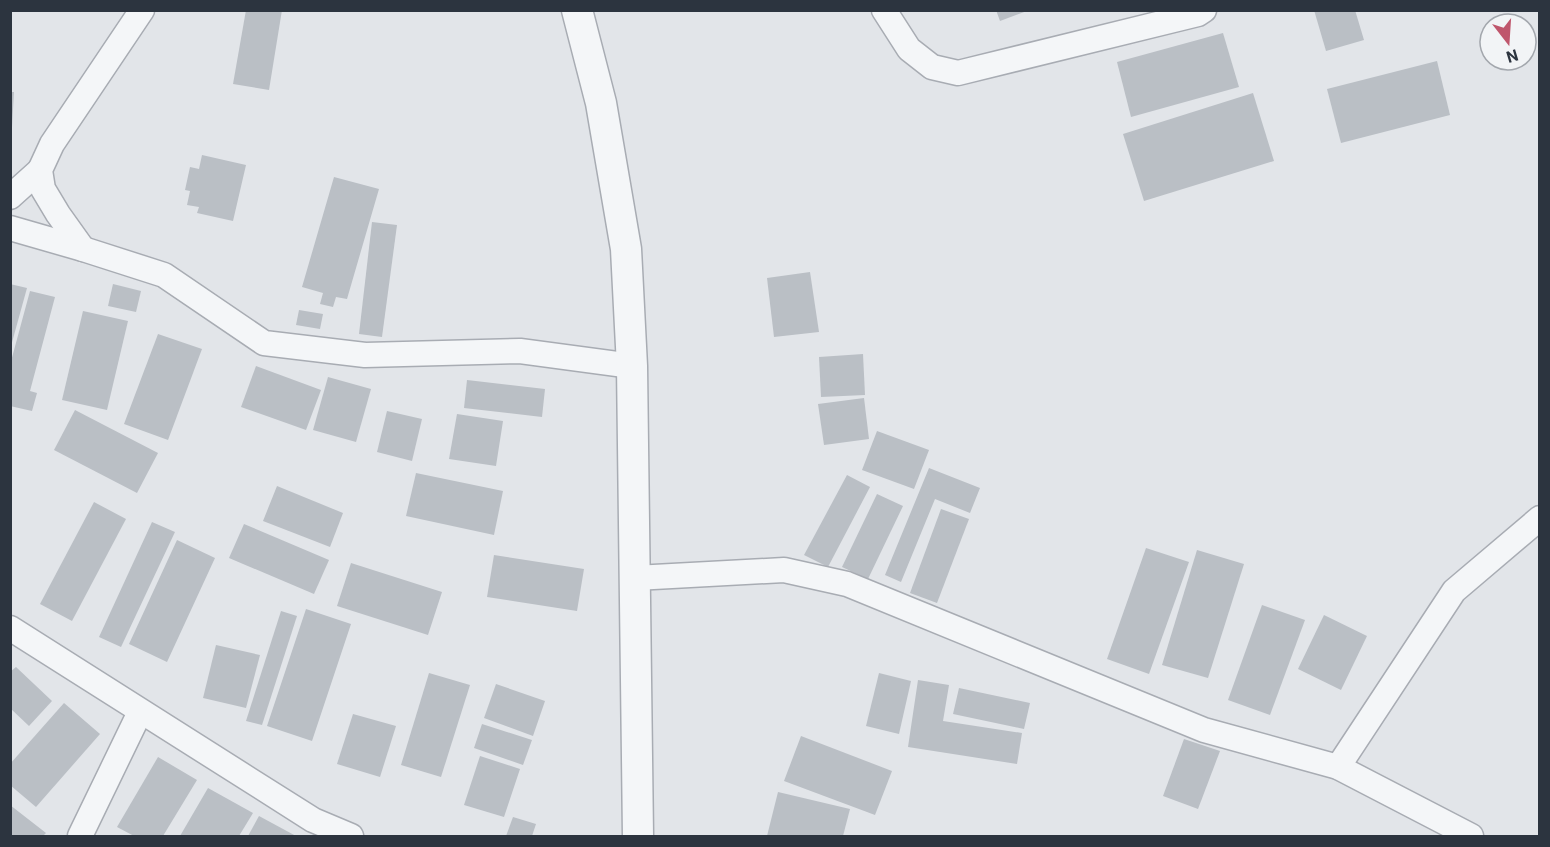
<svg xmlns="http://www.w3.org/2000/svg" width="1550" height="847" font-family="Roboto,sans-serif">
<style>
.building{fill:#babfc5}
.lines{fill:none;stroke-linecap:round;stroke-linejoin:round}
.minor-casing{stroke:#a8acb3;stroke-width:27}
.tertiary-casing{stroke:#a8acb3;stroke-width:33}
.minor{stroke:#f4f6f8;stroke-width:24}
.tertiary{stroke:#f4f6f8;stroke-width:30}
</style>
<rect width="100%" height="100%" fill="#e2e5e9"/>
<!-- building -->
<g class="building">
<path d="M246 10H282L269 90 233 84Z"/>
<path d="M996 10H1027V11L1000 21Z"/>
<path d="M1314 10H1355L1364 40 1326 51Z"/>
<path d="M1223 33 1239 87 1131 117 1117 62Z"/>
<path d="M1437 61 1450 115 1341 143 1327 89Z"/>
<path d="M10 92H14L12 127H10Z"/>
<path d="M1253 93 1274 161 1144 201 1123 134Z"/>
<path d="M202 155 246 165 233 221 197 213 199 207 187 205 190 191 185 190 190 167 199 169Z"/>
<path d="M334 177 379 189 347 299 336 297 333 307 320 304 323 293 302 287Z"/>
<path d="M372 222 397 225 382 337 359 334Z"/>
<path d="M810 272 819 332 774 337 767 278Z"/>
<path d="M10 284 27 288 11 346 10 345Z"/>
<path d="M113 284 141 291 136 312 108 306Z"/>
<path d="M30 291 55 297 30 391 37 393 32 411 10 406V365Z"/>
<path d="M299 310 323 314 320 329 296 325Z"/>
<path d="M83 311 128 321 107 410 62 400Z"/>
<path d="M158 334 202 349 168 440 124 424Z"/>
<path d="M863 354 865 395 821 397 819 357Z"/>
<path d="M256 366 321 390 306 430 241 407Z"/>
<path d="M328 377 371 389 356 442 313 430Z"/>
<path d="M467 380 545 389 542 417 464 408Z"/>
<path d="M864 398 869 439 824 445 818 404Z"/>
<path d="M75 410 158 453 137 493 54 450Z"/>
<path d="M387 411 422 419 412 461 377 452Z"/>
<path d="M457 414 503 421 496 466 449 459Z"/>
<path d="M877 431 929 450 914 489 862 470Z"/>
<path d="M929 468 980 488 970 513 935 499 901 582 885 575Z"/>
<path d="M416 473 503 491 494 535 406 516Z"/>
<path d="M847 475 870 487 828 567 804 555Z"/>
<path d="M277 486 343 513 330 547 263 521Z"/>
<path d="M877 494 903 506 868 579 842 567Z"/>
<path d="M94 502 126 519 72 621 40 604Z"/>
<path d="M941 509 969 519 937 603 910 593Z"/>
<path d="M152 522 175 532 121 647 99 637Z"/>
<path d="M244 524 329 560 314 594 229 558Z"/>
<path d="M177 540 215 558 167 662 129 644Z"/>
<path d="M1146 548 1189 562 1149 674 1107 659Z"/>
<path d="M1197 550 1244 564 1208 678 1162 665Z"/>
<path d="M494 555 584 569 577 611 487 597Z"/>
<path d="M351 563 442 592 428 635 337 606Z"/>
<path d="M1262 605 1305 620 1270 715 1228 700Z"/>
<path d="M306 609 351 624 312 741 267 726Z"/>
<path d="M281 611 297 616 262 725 246 721Z"/>
<path d="M1324 615 1367 636 1341 690 1298 669Z"/>
<path d="M216 645 260 655 246 708 203 698Z"/>
<path d="M16 667 52 701 29 726 10 708V672Z"/>
<path d="M429 673 470 685 441 777 401 765Z"/>
<path d="M879 673 911 681 899 734 866 726Z"/>
<path d="M918 680 949 685 943 721 1022 733 1017 764 908 747Z"/>
<path d="M496 684 545 701 533 736 484 718Z"/>
<path d="M959 688 1030 703 1024 729 953 714Z"/>
<path d="M64 703 100 734 36 807 10 785V764Z"/>
<path d="M353 714 396 726 380 777 337 764Z"/>
<path d="M482 724 532 740 523 765 474 748Z"/>
<path d="M801 736 892 771 875 815 784 781Z"/>
<path d="M1184 739 1220 751 1198 809 1163 796Z"/>
<path d="M480 756 520 769 504 817 464 805Z"/>
<path d="M158 757 197 780 163 836H134L117 827Z"/>
<path d="M208 788 253 813 239 836H180Z"/>
<path d="M778 792 850 809 843 836H767Z"/>
<path d="M10 805 46 833 43 836H10Z"/>
<path d="M259 816 296 836H248Z"/>
<path d="M513 817 536 824 532 836H506Z"/>
</g>
<g class="lines">
<defs>
<g id="minor">
<path d="M884 10 909 49 932 67 958 73 1198 14 1204 10"/>
<path d="M10 197 40 170"/>
<path d="M10 228 83 249 164 275 264 343 365 355 520 351 632 366"/>
<path d="M83 249 58 214 43 189 40 170 52 144 142 10"/>
<path d="M635 578 784 570 847 584 1204 730 1338 767 1471 836"/>
<path d="M10 628 313 820 351 836"/>
<path d="M1338 767 1454 591 1540 518"/>
<path d="M80 836 140 712"/>
</g>
<path id="tertiary" d="M577 10 601 103 626 249 632 366 638 836"/>
</defs>
<!-- minor casing -->
<use href="#minor" class="minor-casing"/>
<!-- tertiary casing -->
<use href="#tertiary" class="tertiary-casing"/>
<!-- minor -->
<use href="#minor" class="minor"/>
<!-- tertiary -->
<use href="#tertiary" class="tertiary"/>
</g>
<!-- border -->
<rect width="1550" height="847" fill="none" stroke="#2c343f" stroke-width="24"/>
<!-- north arrow -->
<g transform="translate(1508 42) rotate(163)"><circle r="28" fill="#f2f4f6" stroke="#a3a7ad" stroke-width="1.5"/>
<path d="M0-4.5L10 22L0 15L-10 22Z" fill="#bf566c"/>
<text y="-9" font-size="16" font-weight="bold" text-anchor="middle" fill="#2c343f">N</text>
</g>
</svg>
